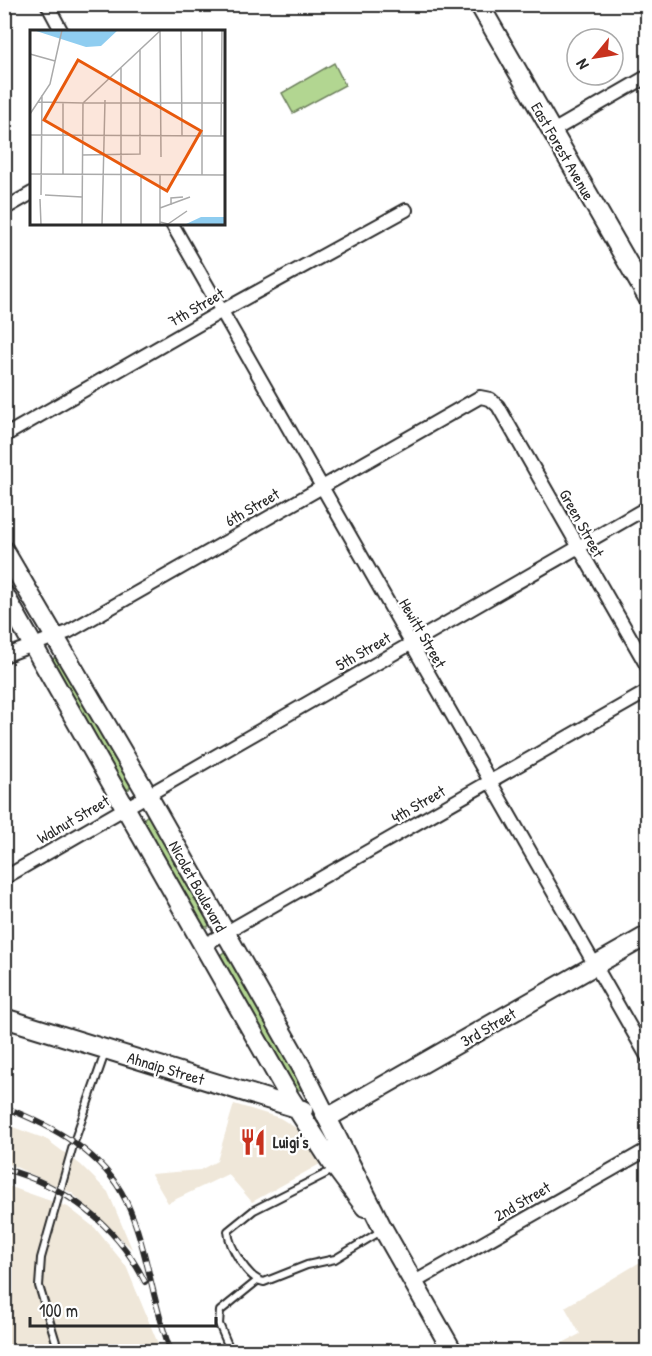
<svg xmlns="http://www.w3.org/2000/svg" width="652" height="1356" font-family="'Patrick Hand',sans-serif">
	<rect width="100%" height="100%" fill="#fff"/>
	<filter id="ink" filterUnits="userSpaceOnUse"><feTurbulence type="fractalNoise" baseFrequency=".0167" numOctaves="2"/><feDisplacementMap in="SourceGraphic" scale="12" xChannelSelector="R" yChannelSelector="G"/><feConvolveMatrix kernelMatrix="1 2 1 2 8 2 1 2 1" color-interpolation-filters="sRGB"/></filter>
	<g filter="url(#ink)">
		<!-- built -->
		<path fill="#efe7d9" d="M 234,1104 L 280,1118 L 296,1128 L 320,1164 L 252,1202 L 228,1174 L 168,1203 L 151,1174 L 200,1170 L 217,1161 Z
			M 4,1124 L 46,1139 L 81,1165 L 108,1192 L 132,1249 L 72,1193 L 5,1162 Z
			M 5,1185 L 68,1207 L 95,1228 L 126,1266 L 161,1351 L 5,1352 Z
			M 642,1261 L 647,1269 L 647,1351 L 547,1351 L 580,1334 L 565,1307 Z"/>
		<!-- green -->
		<path fill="#b2d691" stroke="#6e805e" stroke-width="1.5" d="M 334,63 L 345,85 L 293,113 L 282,93 Z
			M 54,658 L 59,659 L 131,784 L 129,789 L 123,790 L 51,661 Z
			M 147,816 L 151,818 L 210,921 L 208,927 L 201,927 L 142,820 Z
			M 224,952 L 227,953 L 303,1087 L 301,1090 L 294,1089 L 219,956 Z"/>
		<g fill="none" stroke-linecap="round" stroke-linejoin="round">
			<defs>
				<path id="lane" d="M 335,1169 L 254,1210 L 228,1231 C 229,1247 248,1279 264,1282 L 307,1265 L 335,1259 L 381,1231
					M 59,1352 L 39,1286 L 41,1258 L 74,1142 L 106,1050
					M 231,1352 L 219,1324 L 220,1311 L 257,1281"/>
				<path id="street" d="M 47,4 L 62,32
					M 551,132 L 648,76
					M 4,209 L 32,193
					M 172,224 L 648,1058
					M 4,436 L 222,311 L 406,210
					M 4,656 L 68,632 L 480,397 L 490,399 L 498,406 L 648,668
					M 4,878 L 648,507
					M 204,945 L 648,691
					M 413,1283 L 648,1149"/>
				<path id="secondary" d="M 479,4 L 648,298
					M 4,550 L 147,794 L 301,1066 L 382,1227 L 453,1352
					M 4,594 L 290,1098 L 330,1160 L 365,1207
					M 4,1018 L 303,1110
					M 327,1118 L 648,935"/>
			</defs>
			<!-- lane casing -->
			<use href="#lane" stroke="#2b2b2b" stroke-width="10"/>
			<!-- street casing -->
			<use href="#street" stroke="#2b2b2b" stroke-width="16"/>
			<!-- secondary casing -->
			<use href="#secondary" stroke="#2b2b2b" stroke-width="22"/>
			<!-- lane -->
			<use href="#lane" stroke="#fff" stroke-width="6"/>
			<!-- street -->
			<use href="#street" stroke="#fff" stroke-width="12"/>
			<!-- secondary -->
			<use href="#secondary" stroke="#fff" stroke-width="18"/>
			<defs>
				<path id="rail" d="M 4,1107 C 52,1126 103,1152 126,1201 C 148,1248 152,1303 171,1352
					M 4,1169 C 65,1185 117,1225 145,1282"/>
			</defs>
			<!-- rail casing -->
			<use href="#rail" stroke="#2b2b2b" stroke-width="6"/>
			<!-- rail -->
			<use href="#rail" stroke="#fff" stroke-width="4" stroke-dasharray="11" stroke-linecap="butt"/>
		</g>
	</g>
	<!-- icons -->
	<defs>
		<symbol id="restaurant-bare" viewBox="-9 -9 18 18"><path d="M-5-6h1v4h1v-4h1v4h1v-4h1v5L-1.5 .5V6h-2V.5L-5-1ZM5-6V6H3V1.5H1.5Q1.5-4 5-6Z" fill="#c8321e" stroke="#fff" stroke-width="2.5" paint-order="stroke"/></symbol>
	</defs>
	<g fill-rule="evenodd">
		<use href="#restaurant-bare" x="234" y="1123" width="38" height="38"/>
	</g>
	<g text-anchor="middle" stroke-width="4.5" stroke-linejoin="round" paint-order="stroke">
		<!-- street labels -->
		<g font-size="16" fill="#2b2b2b" stroke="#fff">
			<text transform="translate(563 151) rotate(60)" y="6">East Forest Avenue</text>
			<text transform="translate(196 307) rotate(-30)" y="6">7th Street</text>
			<text transform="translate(252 507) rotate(-30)" y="6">6th Street</text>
			<text transform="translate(582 523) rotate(61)" y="6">Green Street</text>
			<text transform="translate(423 633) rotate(60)" y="6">Hewitt Street</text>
			<text transform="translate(363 651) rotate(-30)" y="6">5th Street</text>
			<text transform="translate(418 804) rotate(-30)" y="6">4th Street</text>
			<text transform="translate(73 819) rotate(-30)" y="6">Walnut Street</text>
			<text transform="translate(198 886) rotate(61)" y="6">Nicolet Boulevard</text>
			<text transform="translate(488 1027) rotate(-30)" y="6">3rd Street</text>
			<text transform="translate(166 1068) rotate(17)" y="6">Ahnaip Street</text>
			<text transform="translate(522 1201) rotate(-30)" y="6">2nd Street</text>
		</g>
		<!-- poi labels -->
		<g font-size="16" font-weight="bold" fill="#2b2b2b" stroke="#fff" text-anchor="start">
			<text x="273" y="1148">Luigi's</text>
		</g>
	</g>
	<!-- overview -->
	<g transform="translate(30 30)">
		<rect width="195" height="195" fill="#fff"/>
		<path d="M 3,0 L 88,0 L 71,16 L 56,17 ZM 171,187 L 195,187 L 195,195 L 154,195 Z" fill="#8fcdf0"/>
		<path fill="none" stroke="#aaa" stroke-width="1.5" d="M 151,0 L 152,105M 130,1 L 131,127M 0,24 L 25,31M 91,38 L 91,195M 8,72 L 53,73 L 131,0M 0,84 L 20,54 L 32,0M 0,105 L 195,106M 191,106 L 192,0M 52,125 L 110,124 L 110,19M 0,144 L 195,145M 33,145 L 33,72M 130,145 L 130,195M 172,145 L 172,0M 11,165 L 12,65M 15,165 L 52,167M 10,169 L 11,195M 141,175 L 141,168 L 153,167M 130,178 L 160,167M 130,192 L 138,194 L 157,181M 52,195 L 53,73 L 195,73M 72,195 L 75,70M 111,195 L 111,145"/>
		<path fill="#e8590c" fill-opacity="0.15" stroke="#e8590c" stroke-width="3" d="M 48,30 L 171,101 L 137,161 L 14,90 Z"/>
		<rect width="195" height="195" fill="none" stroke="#2b2b2b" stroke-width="3"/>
	</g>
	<!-- margin -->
	<rect width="652" height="1356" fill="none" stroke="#fff" stroke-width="24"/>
	<rect x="12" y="12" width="628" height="1332" fill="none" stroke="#2b2b2b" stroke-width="2" filter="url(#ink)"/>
	<!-- north arrow -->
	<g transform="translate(595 57) rotate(240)"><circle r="28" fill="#ffffff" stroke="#aaaaaa" stroke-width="1.5"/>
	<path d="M0-4.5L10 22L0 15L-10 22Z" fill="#c8321e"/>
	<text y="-9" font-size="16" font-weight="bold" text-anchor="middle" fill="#2b2b2b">N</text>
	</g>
	<!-- scale -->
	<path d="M30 1317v9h186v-9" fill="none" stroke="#2b2b2b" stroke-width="3"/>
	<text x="39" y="1317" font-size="18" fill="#2b2b2b" stroke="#ffffff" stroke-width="4.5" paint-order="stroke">100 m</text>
</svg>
